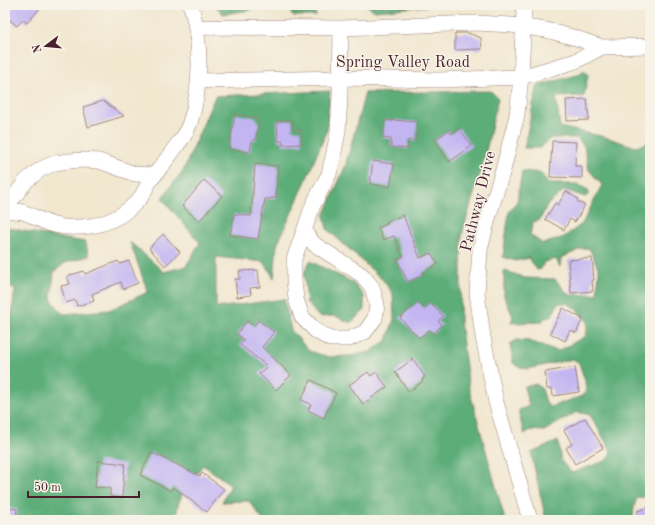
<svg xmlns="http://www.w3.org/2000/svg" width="655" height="525" font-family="'Old Standard TT',serif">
	<rect width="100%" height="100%" fill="#f7f3e8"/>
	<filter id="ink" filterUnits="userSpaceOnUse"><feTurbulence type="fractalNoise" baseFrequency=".025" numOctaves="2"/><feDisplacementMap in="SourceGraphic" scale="8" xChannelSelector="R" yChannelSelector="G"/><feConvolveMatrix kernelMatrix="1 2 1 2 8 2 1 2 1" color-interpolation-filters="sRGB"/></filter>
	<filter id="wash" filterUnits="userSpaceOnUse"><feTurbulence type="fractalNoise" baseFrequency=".012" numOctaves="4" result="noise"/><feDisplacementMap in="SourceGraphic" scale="16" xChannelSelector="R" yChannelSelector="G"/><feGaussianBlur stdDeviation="0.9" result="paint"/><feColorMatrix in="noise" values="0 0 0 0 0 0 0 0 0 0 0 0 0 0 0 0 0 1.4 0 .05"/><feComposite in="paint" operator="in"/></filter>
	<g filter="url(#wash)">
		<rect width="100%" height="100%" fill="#f1e7cf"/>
		<!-- forest -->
		<path fill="#5dad79" stroke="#546652" d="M 215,5 L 255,5 L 251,10 L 223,14 Z
			M 286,5 L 314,5 L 316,16 L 293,16 Z
			M 366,5 L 491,5 L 490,8 L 436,5 L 375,11 Z
			M 584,70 L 588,75 L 584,96 L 556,97 L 560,127 L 605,137 L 636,147 L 650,142 L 650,496 L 637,498 L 634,506 L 633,520 L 546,520 L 531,453 L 558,441 L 561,461 L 572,473 L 607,460 L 611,451 L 590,415 L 577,412 L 544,431 L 531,430 L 524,434 L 519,414 L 519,410 L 529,406 L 524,387 L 536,384 L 542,389 L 546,402 L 550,407 L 582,396 L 586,391 L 585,381 L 579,363 L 573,359 L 527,369 L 517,366 L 513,363 L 510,344 L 517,340 L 529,341 L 558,351 L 586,336 L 588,322 C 580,314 571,299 558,304 L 551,317 L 544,318 L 542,322 L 511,323 L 513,316 L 504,297 L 504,270 L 525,278 L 555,279 L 569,295 L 597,294 L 599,270 L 589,248 L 581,249 L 561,258 L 560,267 L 556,259 L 544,262 L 541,269 L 537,270 L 529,258 L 516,261 L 503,257 L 509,212 L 517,201 L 522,171 L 541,173 L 548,184 L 577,184 L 588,190 L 589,194 L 585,197 L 565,190 L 547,205 L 540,220 L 533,222 L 530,235 L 543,244 L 564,237 L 582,224 L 602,185 L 589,170 L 584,146 L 577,138 L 551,138 L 540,148 L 524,148 L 537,86 L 577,75 Z
			M 330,91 L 327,130 L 302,190 L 277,245 L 274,278 L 264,262 L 216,257 L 216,308 L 284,299 L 291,330 L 309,351 L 329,357 L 350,356 L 370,352 L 387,340 L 394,319 L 393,294 L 383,280 L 327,229 L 324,216 L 345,167 L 365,93 L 491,91 L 498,98 L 484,160 L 462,234 L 460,321 L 469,389 L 505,520 L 263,520 L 249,501 L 222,502 L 231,485 L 203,465 L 184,490 L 179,502 L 175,520 L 5,520 L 5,342 L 8,340 L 15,290 L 5,284 L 5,234 L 9,228 L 60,238 L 85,242 L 89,256 L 65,263 L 54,272 L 51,299 L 63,314 L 109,310 L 148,292 L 130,242 L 164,272 L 186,266 L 200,243 L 162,198 L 184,169 L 215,96 Z
			M 310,261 L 352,282 L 364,296 L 364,311 L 350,323 L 335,316 L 319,317 L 307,303 L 304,273 Z"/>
		<g id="blocks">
			<!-- building -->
			<path fill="#c3b5f2" d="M 11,5 L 43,5 L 27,23 L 23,20 L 17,26 L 5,16 L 5,12 Z
				M 455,33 L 468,33 L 481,38 L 482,49 L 455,50 Z
				M 587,99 L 589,120 L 567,121 L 566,100 Z
				M 103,101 L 124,116 L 88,127 L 83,107 Z
				M 235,114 L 257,118 L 257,122 L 259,122 L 256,140 L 252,140 L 250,152 L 229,149 Z
				M 292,120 L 293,130 L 301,130 L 302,144 L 283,145 L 283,141 L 278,141 L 277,121 Z
				M 385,120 L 393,121 L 393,120 L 417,122 L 416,141 L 408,140 L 408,149 L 391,147 L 391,139 L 383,138 Z
				M 459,128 L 472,146 L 449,162 L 435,140 L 449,130 L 451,134 Z
				M 552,141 L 576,142 L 575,166 L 582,166 L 582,178 L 550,177 Z
				M 373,161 L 394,164 L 390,187 L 370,184 Z
				M 255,164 L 278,166 L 276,198 L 271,198 L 271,199 L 265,199 L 258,239 L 230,235 L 234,214 L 239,215 L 239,214 L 251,216 Z
				M 204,180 L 222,196 L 199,221 L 182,206 Z
				M 566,191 L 578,199 L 577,201 L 585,205 L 575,222 L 570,219 L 564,230 L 545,219 L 555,203 L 558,205 Z
				M 403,215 L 420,258 L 431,253 L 438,264 L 422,273 L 423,275 L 408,282 L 397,260 L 403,257 L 394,236 L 383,240 L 378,228 L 387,224 L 386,222 Z
				M 163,234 L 180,252 L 165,266 L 149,248 Z
				M 592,258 L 594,280 L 592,280 L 593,291 L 571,293 L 568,260 Z
				M 118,261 L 120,264 L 129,261 L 138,283 L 123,289 L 121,282 L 92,294 L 94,301 L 77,306 L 75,300 L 66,303 L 61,286 L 70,284 L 67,276 L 84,271 L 85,274 Z
				M 258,270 L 260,287 L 250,288 L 251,295 L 237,297 L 235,279 L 240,279 L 239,271 Z
				M 418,302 L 424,308 L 430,303 L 443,316 L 438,321 L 442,325 L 433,334 L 429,330 L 419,338 L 400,318 Z
				M 563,308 L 583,319 L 576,333 L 570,330 L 565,341 L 550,333 Z
				M 258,320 L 274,332 L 262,347 L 291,375 L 276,390 L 259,374 L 267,366 L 240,345 L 244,340 L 237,334 L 247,321 L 254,326 Z
				M 413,359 L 425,377 L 422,379 L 423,381 L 409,392 L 395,372 Z
				M 575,367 L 579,392 L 553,396 L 552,389 L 547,389 L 545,372 Z
				M 368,372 L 371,376 L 376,372 L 387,387 L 363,404 L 349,385 Z
				M 311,380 L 336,393 L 324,418 L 308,410 L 311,404 L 301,400 Z
				M 585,418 L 603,448 L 575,464 L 566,448 L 572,444 L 564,430 Z
				M 151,452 L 200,476 L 202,473 L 224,489 L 207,512 L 173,487 L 171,491 L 140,475 Z
				M 98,461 L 125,464 L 122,498 L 110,496 L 110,488 L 95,487 Z
				M 5,507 L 17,509 L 16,520 L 5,520 Z
				M 650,507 L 650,520 L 640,520 L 637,511 Z"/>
		</g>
	</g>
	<g filter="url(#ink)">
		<use href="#blocks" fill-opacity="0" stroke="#9e837d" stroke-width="1"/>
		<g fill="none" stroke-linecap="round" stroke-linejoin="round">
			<defs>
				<path id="minor" d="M 523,5 L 524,12 L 521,77 L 517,115 L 503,170 L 489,215 L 480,250 L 477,293 L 483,337 L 496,402 L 530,520
					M 196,27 L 341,28 L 477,23 L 511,25 L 546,30 L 576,38 L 602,47 L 650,46
					M 199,81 L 340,78 L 439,80 L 521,77 L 576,61 L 602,47
					M 5,208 L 27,180 L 41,169 L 55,163 L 68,161 L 85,160 L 99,161 L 135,174 L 155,175
					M 5,210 C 11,211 17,211 23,212 C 32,215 41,221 51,224 C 63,228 77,228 90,226 C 111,223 127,214 141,197 C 144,192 147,186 150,181 C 159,169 169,157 177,145 C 180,141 184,137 186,132 C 191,122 194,109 196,98 C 202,66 199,36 191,5
					M 304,231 L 314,244 L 362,275 L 372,287 L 377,305 L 375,318 L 365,332 L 349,339 L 330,339 L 316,331 L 302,317 L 296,299 L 294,280 L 294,259 L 304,231 L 313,205 L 329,174 L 334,152 L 338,132 L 340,95 L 341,28"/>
			</defs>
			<!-- minor casing -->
			<use href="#minor" stroke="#9e837d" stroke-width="16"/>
			<!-- minor -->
			<use href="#minor" stroke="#fff" stroke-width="15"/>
		</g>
	</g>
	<g text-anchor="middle" stroke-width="3" stroke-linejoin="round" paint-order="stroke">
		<!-- street labels -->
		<g font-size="16" fill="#4a1f2b" stroke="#f7f3e8">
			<text x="403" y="67">Spring Valley Road</text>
			<text transform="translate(477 201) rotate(-76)" y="6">Pathway Drive</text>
		</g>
	</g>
	<!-- margin -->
	<rect width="655" height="525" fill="none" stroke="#f7f3e8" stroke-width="20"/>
	<!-- north arrow -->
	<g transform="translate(46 46) rotate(254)" stroke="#f7f3e8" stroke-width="3" paint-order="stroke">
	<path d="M0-3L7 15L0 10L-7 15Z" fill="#4a1f2b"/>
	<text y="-6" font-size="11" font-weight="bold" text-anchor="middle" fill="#4a1f2b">N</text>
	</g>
	<!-- scale -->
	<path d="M28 491v6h111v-6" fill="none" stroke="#4a1f2b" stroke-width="2"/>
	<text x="34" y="491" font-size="12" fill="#4a1f2b" stroke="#f7f3e8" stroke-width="3" paint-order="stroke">50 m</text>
</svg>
